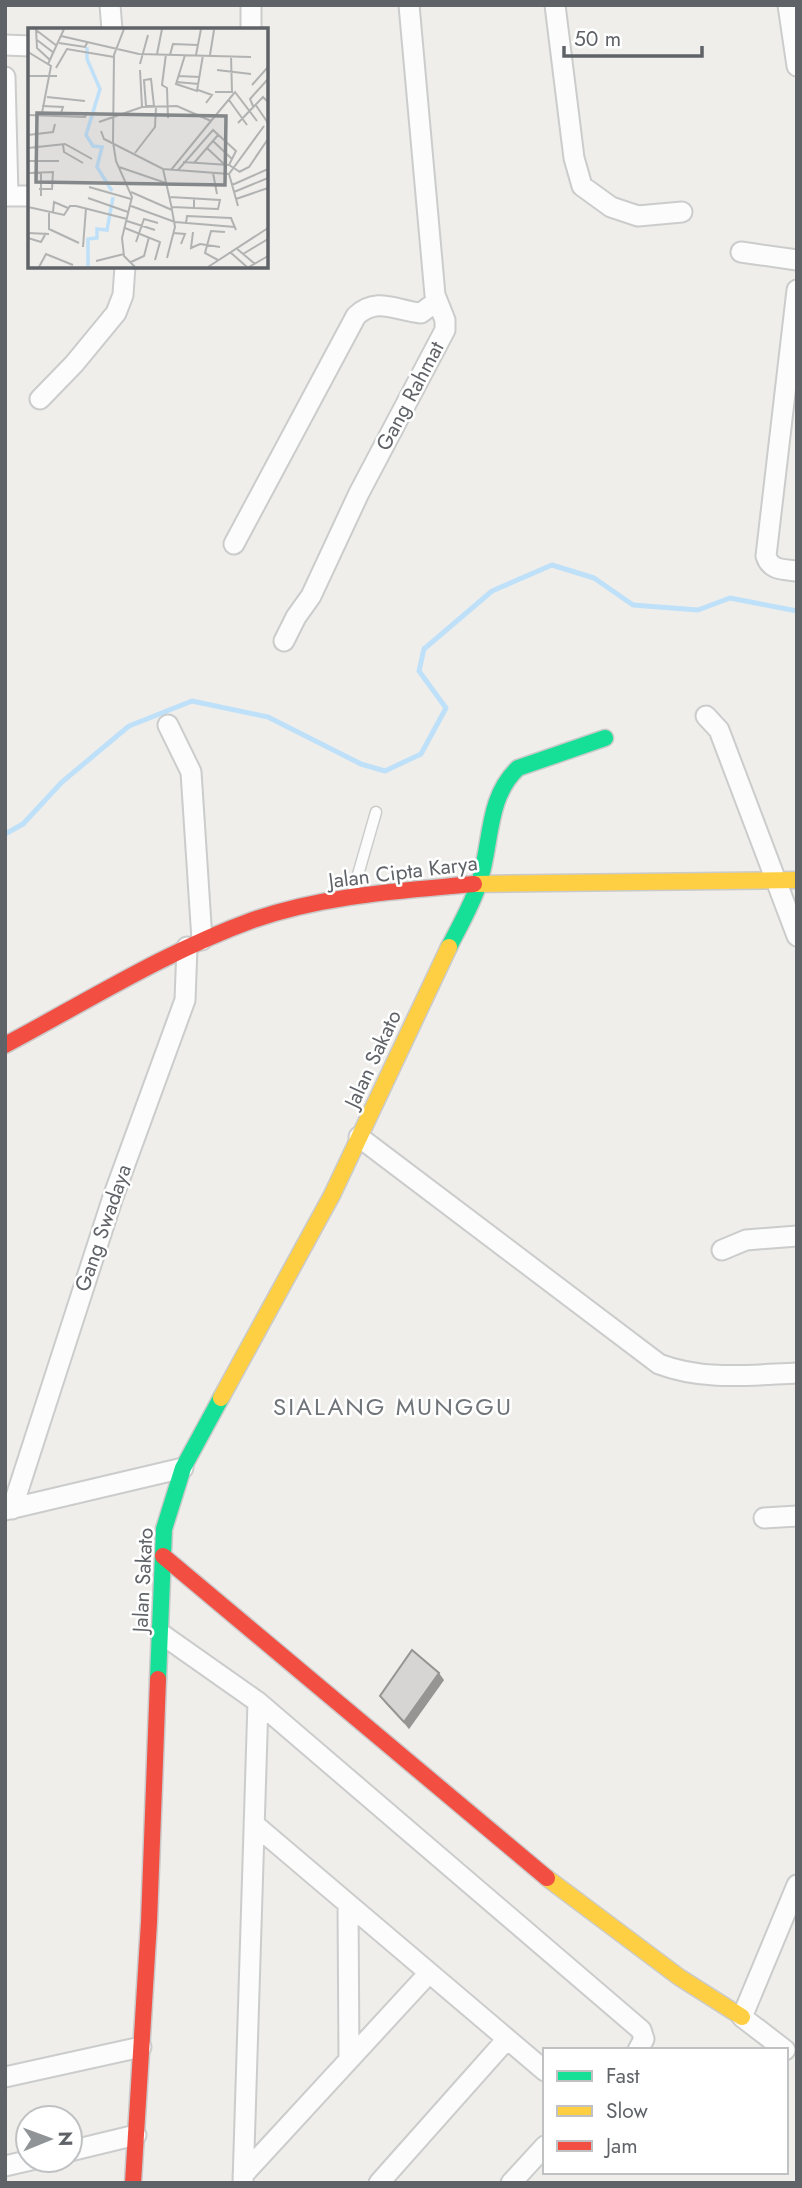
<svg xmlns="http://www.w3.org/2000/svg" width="802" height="2188" font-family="Jost,sans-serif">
	<rect width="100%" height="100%" fill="#efeeea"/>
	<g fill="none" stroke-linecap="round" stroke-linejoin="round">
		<!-- stream -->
		<path stroke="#bfe0f9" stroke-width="5" d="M 5,834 L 23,824 L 62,782 L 129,726 L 192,701 L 268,717 L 361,764 L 385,771 L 421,754 L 446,708 L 419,671 L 424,649 L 492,591 L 552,565 L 594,578 L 633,605 L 698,610 L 730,598 L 797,611"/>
		<defs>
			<path id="lane" d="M 353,892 L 376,812"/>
			<path id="street" d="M 110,5 L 112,30
				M 251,5 L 251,30
				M 555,5 L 574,158 L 582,186 L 611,207 L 638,216 L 682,212
				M 788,5 L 797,66
				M 5,45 L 30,46
				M 5,77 L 8,196
				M 5,196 L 30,196
				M 741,252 L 797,260
				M 797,290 L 766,556 C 771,571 783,569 797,571
				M 40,399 L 74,364 L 116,313 L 123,295 L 125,266
				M 234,544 L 356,316 C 377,296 396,311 421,313 L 437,301
				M 284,641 L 296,617 L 311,596 L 359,493 L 445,330 L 445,320 L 435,295 L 409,5
				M 706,716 L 719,730 L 797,936
				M 168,725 L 191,772 L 202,940
				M 359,1137 L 659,1364 C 703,1381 750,1375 797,1373
				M 722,1250 L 746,1240 L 797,1236
				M 12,1509 L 113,1197 L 185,1000 L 187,947
				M 5,1510 L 183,1468
				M 764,1518 L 797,1516
				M 160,1633 L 258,1702 L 641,2030 L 644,2039 L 638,2050
				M 254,1824 L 545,2071
				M 348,1904 L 349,2059
				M 785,2050 L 742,2017 L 797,1885
				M 5,2077 L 141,2047
				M 70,2151 L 136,2135
				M 5,2166 L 31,2160
				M 243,2175 L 429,1973
				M 243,2183 L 258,1702
				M 379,2183 L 507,2039
				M 511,2183 L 545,2146"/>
			<path id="fast" d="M 449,947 C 459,927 472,905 479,883 C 492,844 486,798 518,768 L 605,738
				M 158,1679 L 164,1529 L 183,1468 L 221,1398"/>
			<path id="slow" d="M 474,884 L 797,880
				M 221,1398 L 332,1195 L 449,947
				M 547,1878 L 679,1977 L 742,2017"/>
			<path id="jam" d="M 5,1045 C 86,1002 167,951 253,920 C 324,895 400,891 474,884
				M 163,1556 L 547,1878
				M 133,2183 L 149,1922 L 158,1679"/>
		</defs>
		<!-- lane casing -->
		<use href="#lane" stroke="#cbcccc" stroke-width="13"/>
		<!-- street casing -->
		<use href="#street" stroke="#cbcccc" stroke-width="23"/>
		<!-- fast casing -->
		<use href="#fast" stroke="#cacacb" stroke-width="19"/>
		<!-- slow casing -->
		<use href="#slow" stroke="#cacacb" stroke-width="19"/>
		<!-- jam casing -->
		<use href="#jam" stroke="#cacacb" stroke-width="19"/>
		<!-- lane -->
		<use href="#lane" stroke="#fdfcfc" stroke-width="10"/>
		<!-- street -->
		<use href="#street" stroke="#fdfcfc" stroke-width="19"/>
		<!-- fast -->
		<use href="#fast" stroke="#16e098" stroke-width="16"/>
		<!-- slow -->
		<use href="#slow" stroke="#ffcf43" stroke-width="16"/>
		<!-- jam -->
		<use href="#jam" stroke="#f24e42" stroke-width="16"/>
	</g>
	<!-- wall -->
	<path fill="#b8b7b5" d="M 444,1680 L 409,1729 L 385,1703 L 380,1696 Z"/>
	<!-- shaded-wall -->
	<path fill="#969594" d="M 439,1673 L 444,1680 L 409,1729 L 404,1722 Z"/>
	<!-- building -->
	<path fill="#d6d5d3" stroke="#969594" stroke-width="2" d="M 412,1650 L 439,1673 L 404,1722 L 380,1696 Z"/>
	<g text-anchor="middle" stroke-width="5" stroke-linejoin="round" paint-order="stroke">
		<!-- street labels -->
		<g font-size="21" fill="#5f6368" stroke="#fff">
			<text transform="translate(410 396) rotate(-62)" y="7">Gang Rahmat</text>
			<text transform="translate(403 872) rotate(-7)" y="7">Jalan Cipta Karya</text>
			<text transform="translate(373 1059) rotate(-65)" y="7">Jalan Sakato</text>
			<text transform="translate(103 1228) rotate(-71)" y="7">Gang Swadaya</text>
			<text transform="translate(143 1580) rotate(-87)" y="7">Jalan Sakato</text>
		</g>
		<!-- quarter labels -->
		<g font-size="24" letter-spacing="2" fill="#70757a" stroke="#fff">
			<text x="393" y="1415">SIALANG MUNGGU</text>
		</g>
	</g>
	<!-- overview -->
	<g transform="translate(28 28)">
		<rect width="240" height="240" fill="#efeeea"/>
		<path fill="none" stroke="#bfe0f9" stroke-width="3.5" d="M 59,19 L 59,31 L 72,61 L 58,107 L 65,118 L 74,119 L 69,139 L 84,163M 60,239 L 60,211 L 69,210 L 69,201 L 79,202 L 85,169"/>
		<path fill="none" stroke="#b1b2b2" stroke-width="2" d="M 8,1 L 9,20 L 22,32M 96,1 L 86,27 L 85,114 L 88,133 L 104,169 L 94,210 L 96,228 L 107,239M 8,2 L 29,18M 33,8 L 111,26 L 223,29M 9,12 L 26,25M 31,15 L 57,19 L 59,15M 0,24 L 23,38 L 14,85M 129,26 L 134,1M 138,26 L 134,57 L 139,60 L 140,90M 142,27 L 145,16 L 170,17M 157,27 L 148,56 L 169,63 L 175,27M 168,27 L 173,1M 182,27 L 186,2M 20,36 L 36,1M 112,36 L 120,7M 28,40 L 39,21 L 86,29M 112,42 L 114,79M 189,42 L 223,46M 0,48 L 29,48M 150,48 L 172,49M 123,51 L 126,78 L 118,78 L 116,52 ZM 148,54 L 171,56M 224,57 L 240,39M 170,62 L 184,67 L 178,75M 187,64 L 204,64 L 203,28M 19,69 L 57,73M 201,72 L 219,97M 227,76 L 240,95M 14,78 L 35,79 L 33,85M 225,78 L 222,71 L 240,51M 0,87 L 57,89 L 59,84M 71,94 L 114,79 L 149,78 L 183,93 L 207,64 L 229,93M 210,95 L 235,69 L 240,74M 73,103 L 76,111 L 135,141 L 201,146 L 210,178M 0,107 L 25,104 L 27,96M 185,113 L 204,131M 35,117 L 36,124 L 55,135M 0,120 L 37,116 L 64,131M 179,120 L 196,136M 107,125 L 127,99 L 128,79M 0,133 L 31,133M 155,134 L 201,137 L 212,144M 166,135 L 190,107M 91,139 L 138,155M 135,141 L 144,181M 143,142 L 183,93M 150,142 L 185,102 L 208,123 L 201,137M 13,144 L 13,168M 211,144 L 221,139 L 240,111M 0,145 L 25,144 L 24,161 L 11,161M 185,145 L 189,166M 201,146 L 236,98M 204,157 L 240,141M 61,159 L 103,171M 103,164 L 144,182 L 147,199 L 139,230M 206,164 L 240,150M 142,169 L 192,172 L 190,181 L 166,180M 60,170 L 100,184M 208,171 L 240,160M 48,178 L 99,191M 103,178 L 147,194 L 207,199M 0,179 L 36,187 L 42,178 L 48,178M 144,179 L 166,180 L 166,170M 21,183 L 21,201 L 51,215M 25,184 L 26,174 L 40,180M 99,193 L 127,202M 158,195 L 159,188 L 203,190 L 208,202M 97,200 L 132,214 L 127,232M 165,204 L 163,220 L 172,216 L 192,219M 0,205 L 21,206M 145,205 L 157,206 L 153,216M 0,210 L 13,214 L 18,205M 108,214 L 116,191 L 130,195M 55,219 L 58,180M 208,220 L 227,236M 202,224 L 219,239M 215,226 L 240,211M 190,232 L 177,225 L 183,203 L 197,204M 68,233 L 96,226M 103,234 L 116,228 L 121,209M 11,239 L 18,226 L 45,237M 180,239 L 240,200M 221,239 L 240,228"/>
		<path fill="#84888a" fill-opacity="0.15" stroke="#84888a" stroke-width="3.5" d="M 9,85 L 198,88 L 197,157 L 8,154 Z"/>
		<rect width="240" height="240" fill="none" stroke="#5f6368" stroke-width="3.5"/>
	</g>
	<!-- border -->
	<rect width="802" height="2188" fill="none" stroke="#5f6368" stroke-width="14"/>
	<!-- legend -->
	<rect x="543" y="2048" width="245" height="126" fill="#ffffff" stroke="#bfc1c3" stroke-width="2"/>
	<rect x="557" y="2071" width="35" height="10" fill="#16e098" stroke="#bfc1c3" stroke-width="2"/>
	<text x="606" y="2083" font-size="21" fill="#5f6368">Fast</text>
	<rect x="557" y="2106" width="35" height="10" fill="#ffcf43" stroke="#bfc1c3" stroke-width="2"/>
	<text x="606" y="2118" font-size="21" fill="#5f6368">Slow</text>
	<rect x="557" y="2141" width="35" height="10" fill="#f24e42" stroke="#bfc1c3" stroke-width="2"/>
	<text x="606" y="2153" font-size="21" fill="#5f6368">Jam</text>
	<!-- north arrow -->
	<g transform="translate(49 2139) rotate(89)"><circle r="33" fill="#ffffff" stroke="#bfc1c3" stroke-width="2"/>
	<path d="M0-5L12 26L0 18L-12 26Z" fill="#919496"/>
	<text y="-10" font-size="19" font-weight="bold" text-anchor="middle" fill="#5f6368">N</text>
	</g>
	<!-- scale -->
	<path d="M564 46v10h138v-10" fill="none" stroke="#5f6368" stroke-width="3.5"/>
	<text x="574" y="46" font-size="21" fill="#5f6368" stroke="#ffffff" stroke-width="5" paint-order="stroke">50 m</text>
</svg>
